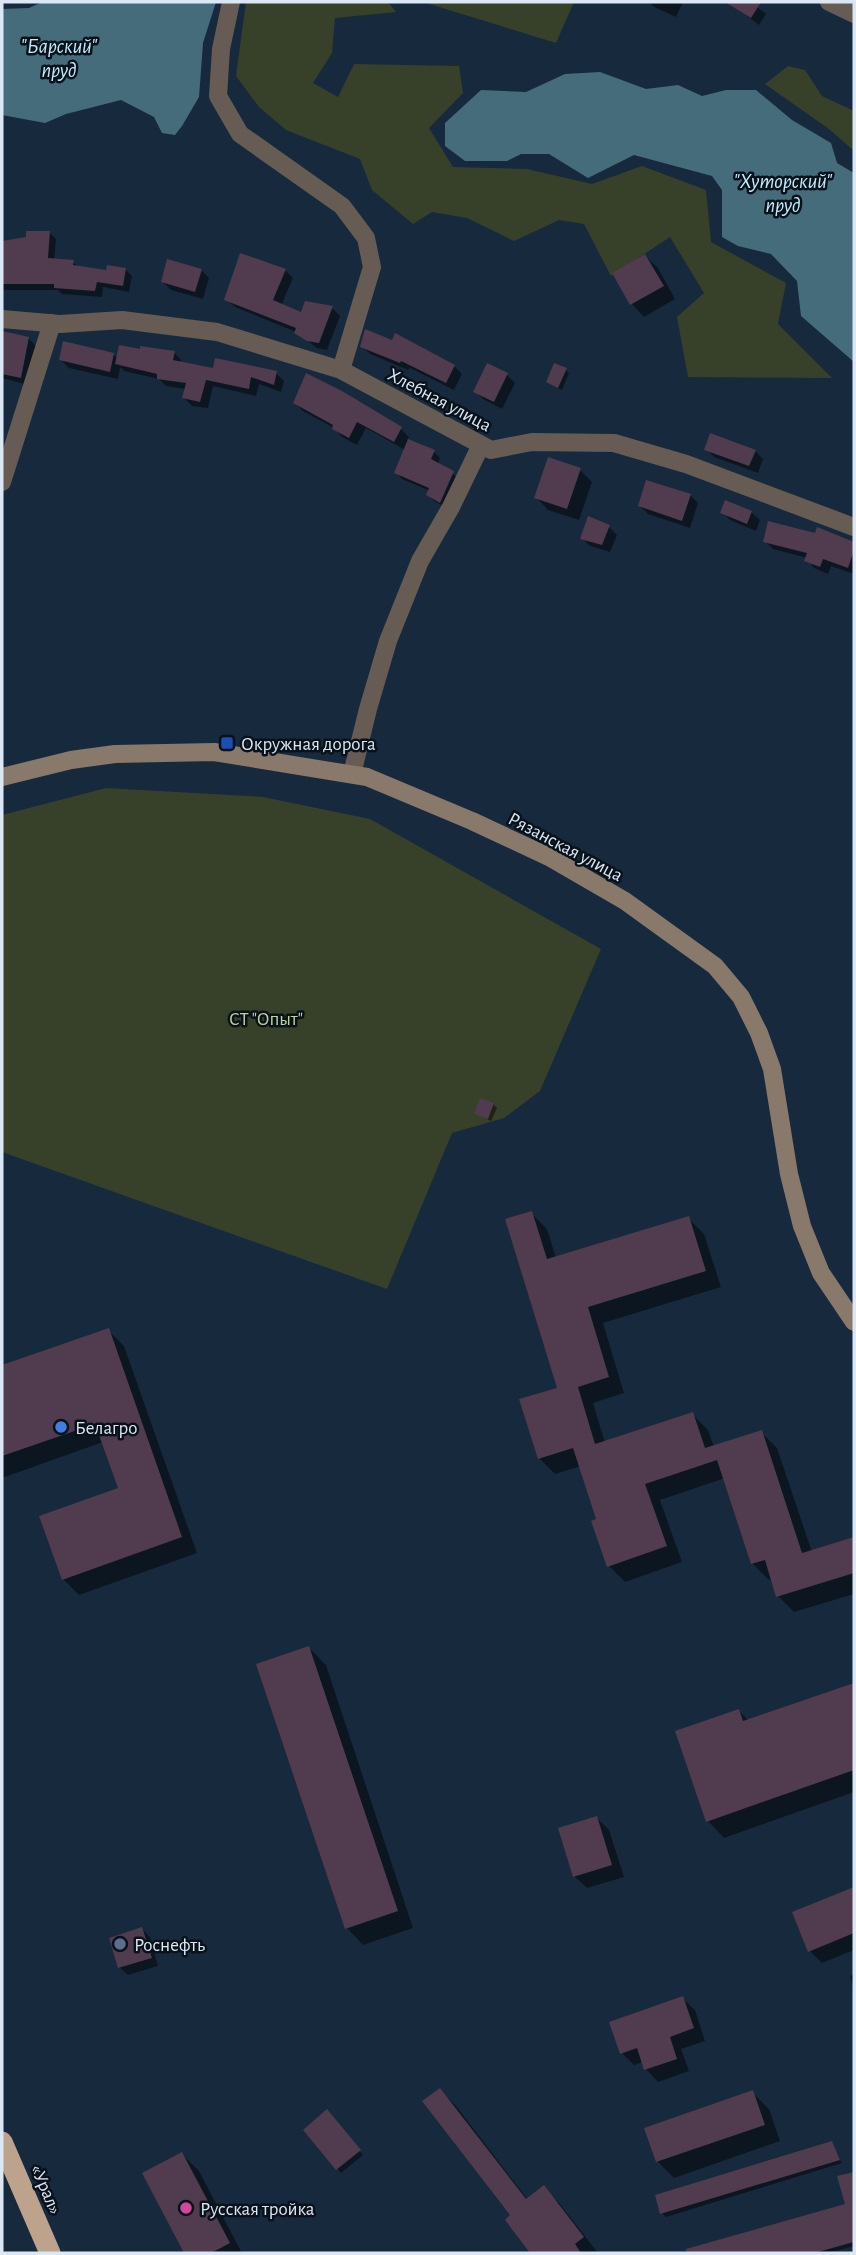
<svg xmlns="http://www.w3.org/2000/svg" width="856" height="2255" font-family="'Alegreya Sans',sans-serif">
	<rect width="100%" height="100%" fill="#172a3d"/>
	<!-- green -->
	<path fill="#374028" d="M 246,2 L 388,2 L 396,12 L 335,18 L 332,53 L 313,83 L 338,97 L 354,64 L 459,66 L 463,93 L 429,128 L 453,167 L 527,169 L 592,184 L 642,166 L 706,190 L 711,242 L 786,283 L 778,324 L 832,378 L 688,377 L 677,317 L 704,293 L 670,237 L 611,276 L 584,224 L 559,220 L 514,241 L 467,218 L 432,212 L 413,224 L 372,190 L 360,159 L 286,130 L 259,107 L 236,76 Z
		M 423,2 L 574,2 L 556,43 Z
		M 788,66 L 805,70 L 822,96 L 854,111 L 854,151 L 829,129 L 765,84 Z
		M 106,788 L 263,797 L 370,819 L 601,949 L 540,1091 L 504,1118 L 452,1133 L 387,1289 L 2,1152 L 2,815 Z"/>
	<!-- water -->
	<path fill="#456c7a" d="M 42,2 L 216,2 L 203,43 L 199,97 L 182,126 L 175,135 L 162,133 L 154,117 L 121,100 L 66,114 L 45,123 L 2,115 L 2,9 L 29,8 Z
		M 600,72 L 646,89 L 678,85 L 702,96 L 726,90 L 756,90 L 792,120 L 831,143 L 837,163 L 854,173 L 854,362 L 801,316 L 797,281 L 771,254 L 738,246 L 722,237 L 722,190 L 712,176 L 634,155 L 588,178 L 549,154 L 521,154 L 507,161 L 465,161 L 445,146 L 445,123 L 481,90 L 526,92 L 565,74 Z"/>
	<!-- shadow -->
	<path fill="#0007" d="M 649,2 L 683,2 L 676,17 L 656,8 Z
		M 736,2 L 751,2 L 766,14 L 759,25 L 734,6 Z
		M 49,232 L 56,239 L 54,260 L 73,262 L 79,268 L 108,272 L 125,269 L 132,276 L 129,292 L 103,287 L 102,297 L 62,294 L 58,290 L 2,290 L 2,243 Z
		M 645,256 L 658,268 L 675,299 L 644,317 L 632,304 L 614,274 Z
		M 201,270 L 209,278 L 203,299 L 171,290 L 163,282 Z
		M 285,270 L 293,278 L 281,306 L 302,315 L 332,308 L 340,316 L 327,350 L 317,348 L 296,332 L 235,307 L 226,299 Z
		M 2,334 L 28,338 L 36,346 L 28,385 L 2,378 Z
		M 392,342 L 454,366 L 462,374 L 454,390 L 410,368 L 408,370 L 370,354 L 362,346 Z
		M 141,351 L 174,352 L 181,360 L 181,363 L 214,370 L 276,373 L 284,381 L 281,392 L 259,384 L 256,396 L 213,386 L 208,408 L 192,406 L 184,398 L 186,389 L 166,386 L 159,379 L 124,371 L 120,367 L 118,379 L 69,368 L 61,360 L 113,354 L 118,359 Z
		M 566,370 L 569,373 L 562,390 L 548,382 Z
		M 507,375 L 515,383 L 502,409 L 483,399 L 475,391 Z
		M 341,393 L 401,429 L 409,437 L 407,440 L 434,452 L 440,458 L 438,464 L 460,479 L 447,508 L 434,501 L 428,495 L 430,491 L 402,479 L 396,472 L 405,450 L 366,428 L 357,445 L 342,437 L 334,428 L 303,411 L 295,403 Z
		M 706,449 L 755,451 L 763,459 L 758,473 L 714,457 Z
		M 580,470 L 592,482 L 579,520 L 548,510 L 536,497 Z
		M 690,495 L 698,503 L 690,528 L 648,514 L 640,506 Z
		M 722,512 L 751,512 L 760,520 L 756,531 L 730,520 Z
		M 609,527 L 617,535 L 610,552 L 590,546 L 582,538 Z
		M 818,529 L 854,544 L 854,574 L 831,566 L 828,574 L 814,568 L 807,558 L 773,549 L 765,541 L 816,535 Z
		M 493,1104 L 497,1108 L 491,1121 L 476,1113 Z
		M 531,1213 L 547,1229 L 556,1258 L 688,1218 L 704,1234 L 721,1287 L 603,1323 L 624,1393 L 593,1403 L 605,1443 L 692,1414 L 708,1430 L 714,1447 L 761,1432 L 777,1448 L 812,1552 L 854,1540 L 854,1594 L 794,1612 L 778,1596 L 772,1578 L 769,1580 L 753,1564 L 725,1478 L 660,1500 L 682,1562 L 625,1582 L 609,1566 L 598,1520 L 581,1466 L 555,1474 L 539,1458 L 559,1389 Z
		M 108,1330 L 124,1346 L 197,1553 L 79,1595 L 63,1579 L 120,1489 L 103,1442 L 2,1478 L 2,1367 Z
		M 309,1648 L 326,1665 L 413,1928 L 363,1945 L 347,1928 L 259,1665 Z
		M 854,1685 L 854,1792 L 724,1838 L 708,1821 L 739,1711 L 749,1721 Z
		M 597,1818 L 609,1830 L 624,1877 L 587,1888 L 574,1876 Z
		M 854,1889 L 854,1950 L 822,1963 L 810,1951 L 794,1913 Z
		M 142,1929 L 150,1937 L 158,1966 L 128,1975 L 119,1967 Z
		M 854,1974 L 854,1990 L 850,1976 Z
		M 682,1998 L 695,2010 L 705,2041 L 681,2049 L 689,2071 L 658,2082 L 646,2069 L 643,2062 L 634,2065 L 622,2053 Z
		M 440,2090 L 456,2106 L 528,2200 L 544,2188 L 560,2204 L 598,2253 L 533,2253 L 507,2220 L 512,2216 Z
		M 752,2092 L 769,2109 L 780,2141 L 674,2178 L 657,2161 Z
		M 330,2115 L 363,2155 L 341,2173 L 305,2130 Z
		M 832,2143 L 842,2163 L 666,2217 L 662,2213 L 658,2196 Z
		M 182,2154 L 199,2171 L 242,2253 L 186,2253 L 145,2174 Z
		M 854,2175 L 854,2246 L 828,2253 L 693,2253 L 692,2249 L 847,2205 L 839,2178 Z"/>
	<!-- building -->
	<path fill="#513b4e" d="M 725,2 L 761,2 L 751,18 Z
		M 26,231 L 50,231 L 48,258 L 74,260 L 73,265 L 106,270 L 107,265 L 126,268 L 123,286 L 97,282 L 95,291 L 54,288 L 54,284 L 2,284 L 2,241 L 26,237 Z
		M 240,253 L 286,269 L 273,300 L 301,312 L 305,301 L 333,306 L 319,343 L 307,341 L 294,333 L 296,328 L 224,300 Z
		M 645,254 L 664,286 L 630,305 L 612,273 Z
		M 167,259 L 202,269 L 195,292 L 161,282 Z
		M 365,329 L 392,340 L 395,333 L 455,365 L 446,383 L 401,361 L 400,363 L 360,347 Z
		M 2,331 L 29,337 L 21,378 L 2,374 Z
		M 63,341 L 114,353 L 110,372 L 59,360 Z
		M 119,345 L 140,349 L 140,346 L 175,351 L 173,360 L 213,368 L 215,358 L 277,371 L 274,385 L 251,377 L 249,389 L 206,380 L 200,402 L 182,398 L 186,383 L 157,379 L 157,374 L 115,364 Z
		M 487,363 L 508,373 L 494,402 L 473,392 Z
		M 554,363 L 567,368 L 558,388 L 546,382 Z
		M 306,373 L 342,391 L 402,427 L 394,442 L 357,422 L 349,438 L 332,429 L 333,425 L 293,403 Z
		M 710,433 L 756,450 L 749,466 L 704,450 Z
		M 408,439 L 435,450 L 431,459 L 454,471 L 440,503 L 426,495 L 429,488 L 394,473 Z
		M 548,457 L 581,468 L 567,509 L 534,498 Z
		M 646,480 L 691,494 L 682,521 L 638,506 Z
		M 725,500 L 752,511 L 747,524 L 720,513 Z
		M 588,516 L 610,525 L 602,545 L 580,539 Z
		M 768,521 L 815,533 L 817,527 L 854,542 L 854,550 L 848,568 L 823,559 L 820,567 L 804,561 L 807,553 L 763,542 Z
		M 480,1098 L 494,1103 L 488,1119 L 474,1114 Z
		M 532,1211 L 547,1259 L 689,1216 L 706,1271 L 588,1307 L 609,1377 L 578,1387 L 595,1444 L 693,1412 L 705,1448 L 762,1430 L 802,1553 L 854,1537 L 854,1573 L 776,1597 L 765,1560 L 751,1564 L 717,1460 L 645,1484 L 667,1546 L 607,1567 L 591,1521 L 596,1519 L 573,1448 L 538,1459 L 519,1399 L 557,1388 L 505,1219 Z
		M 109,1328 L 182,1537 L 62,1580 L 39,1516 L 118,1488 L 95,1424 L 2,1456 L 2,1365 Z
		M 309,1646 L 398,1911 L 345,1929 L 256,1664 Z
		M 854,1683 L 854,1770 L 706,1822 L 675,1731 L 739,1709 L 743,1721 Z
		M 597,1816 L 612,1865 L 573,1877 L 558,1828 Z
		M 854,1887 L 854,1933 L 808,1952 L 792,1912 Z
		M 142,1927 L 152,1958 L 118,1968 L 109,1938 Z
		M 683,1996 L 694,2028 L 670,2037 L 677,2059 L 644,2070 L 637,2048 L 620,2054 L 609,2022 Z
		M 440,2088 L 526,2199 L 544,2185 L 584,2237 L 575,2244 L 581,2253 L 530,2253 L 505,2220 L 510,2215 L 422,2101 Z
		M 753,2090 L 765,2125 L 656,2162 L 644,2128 Z
		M 327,2109 L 361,2150 L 336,2170 L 303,2130 Z
		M 832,2141 L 840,2160 L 660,2214 L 655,2195 Z
		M 182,2152 L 230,2243 L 211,2253 L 184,2253 L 142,2173 Z
		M 854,2172 L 854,2242 L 814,2253 L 686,2253 L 686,2249 L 845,2204 L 837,2176 Z"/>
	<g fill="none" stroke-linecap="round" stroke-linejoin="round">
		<!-- street -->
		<path stroke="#665c53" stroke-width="18" d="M 231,2 L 221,49 L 218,96 L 240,134 L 342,206 L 366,238 L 372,267 L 341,370
			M 829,2 L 854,14
			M 2,319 L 60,324 L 122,320 L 217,332 L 341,370 L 491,450 L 532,442 L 614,443 L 686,464 L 854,527
			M 2,482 L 52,323
			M 352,774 L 368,709 L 388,641 L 420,561 L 451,507 L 481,445"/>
		<!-- secondary -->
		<path stroke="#89796a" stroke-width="18" d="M 2,777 L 71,760 L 115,754 L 214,752 L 367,777 L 472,821 L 549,857 L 625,901 L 715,966 L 741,997 L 759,1033 L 772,1069 L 789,1174 L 802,1226 L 821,1273 L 854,1322"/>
		<!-- highway -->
		<path stroke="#bda38c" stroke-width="21" d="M 2,2142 L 50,2253"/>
	</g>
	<!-- markers -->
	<rect fill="#1a4fb4" stroke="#09121a" stroke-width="2.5" x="220" y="736" width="14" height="14" rx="3.5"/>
	<circle fill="#3f7fe0" stroke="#09121a" stroke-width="2.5" cx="61" cy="1427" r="7"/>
	<circle fill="#5c6f8a" stroke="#09121a" stroke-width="2.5" cx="120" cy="1944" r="7"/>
	<circle fill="#d1479c" stroke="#09121a" stroke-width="2.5" cx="186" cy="2208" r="7"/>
	<g text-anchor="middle" stroke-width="5" stroke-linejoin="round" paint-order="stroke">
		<!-- street labels -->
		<g font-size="19" fill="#dbe7f4" stroke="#09121a">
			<text transform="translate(440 399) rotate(28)" y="7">Хлебная улица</text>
			<text transform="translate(566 846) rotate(28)" y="7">Рязанская улица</text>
			<text transform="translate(47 2189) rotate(67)" y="7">«Урал»</text>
		</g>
		<!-- poi labels -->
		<g font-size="19" fill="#dbe7f4" stroke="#09121a" text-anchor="start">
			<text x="241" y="750">Окружная дорога</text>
			<text x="75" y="1434">Белагро</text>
			<text x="134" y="1951">Роснефть</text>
			<text x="200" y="2215">Русская тройка</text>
		</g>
		<!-- park labels -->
		<g font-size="19" fill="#bed39b" stroke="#09121a">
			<text x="266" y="1025">СТ "Опыт"</text>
		</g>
		<!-- water labels -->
		<g font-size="21" font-style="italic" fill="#c2eafa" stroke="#09121a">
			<text x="59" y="53">"Барский"<tspan x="59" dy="24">пруд</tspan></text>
			<text x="783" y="188">"Хуторский"<tspan x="783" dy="24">пруд</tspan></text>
		</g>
	</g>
	<!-- border -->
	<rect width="856" height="2255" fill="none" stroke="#dbe7f4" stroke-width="7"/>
</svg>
